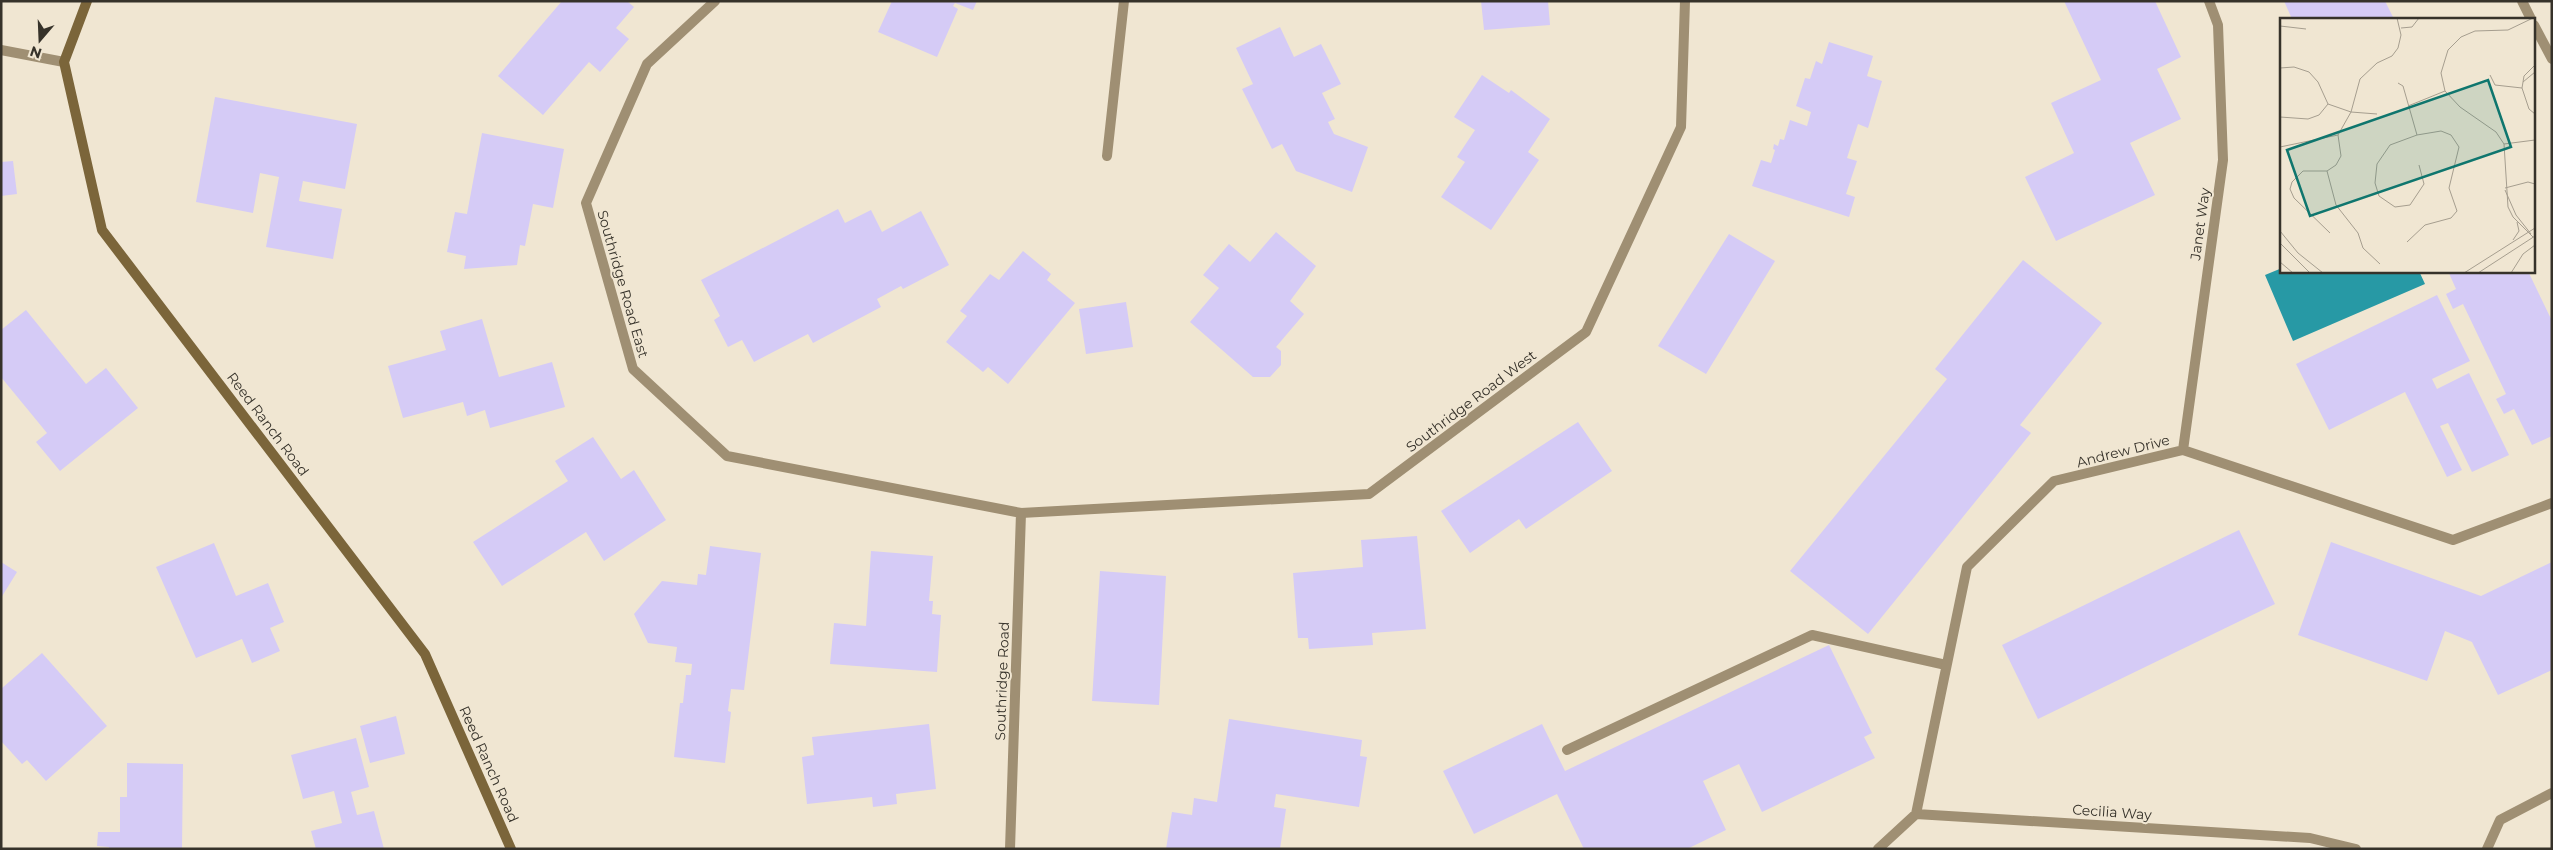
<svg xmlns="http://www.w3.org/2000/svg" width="2553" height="850" font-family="Montserrat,sans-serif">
	<rect width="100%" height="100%" fill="#f0e6d2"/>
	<!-- water -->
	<path fill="#2799a5" d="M 2282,268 L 2282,271 L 2419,271 L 2425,284 L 2293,341 L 2265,275 Z"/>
	<!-- building -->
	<path fill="#d5cbf6" d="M 562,1 L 627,1 L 634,7 L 616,28 L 629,39 L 600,72 L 589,62 L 543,115 L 498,76 Z
		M 892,1 L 977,1 L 973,10 L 955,3 L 953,6 L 958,9 L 937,57 L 878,32 Z
		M 1481,1 L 1548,1 L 1550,25 L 1484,30 Z
		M 2064,1 L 2155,1 L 2181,57 L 2157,69 L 2181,119 L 2130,143 L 2155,195 L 2056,241 L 2025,177 L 2074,153 L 2051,103 L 2101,80 Z
		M 2284,1 L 2385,1 L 2394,19 L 2292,19 Z
		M 1280,27 L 1294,57 L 1321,44 L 1341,84 L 1322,93 L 1335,119 L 1328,122 L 1334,134 L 1368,147 L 1352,192 L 1296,171 L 1282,144 L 1272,149 L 1242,89 L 1253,84 L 1236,48 Z
		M 1829,42 L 1873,56 L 1867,76 L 1882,81 L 1868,128 L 1858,124 L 1847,158 L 1857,161 L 1846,194 L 1855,197 L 1849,217 L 1752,186 L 1761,160 L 1771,163 L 1775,150 L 1773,149 L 1774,144 L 1778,146 L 1780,139 L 1784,140 L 1790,120 L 1807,126 L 1811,112 L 1796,106 L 1805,78 L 1810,79 L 1816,61 L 1822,64 Z
		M 1482,75 L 1509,93 L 1511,90 L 1550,119 L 1528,152 L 1539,160 L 1491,230 L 1441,197 L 1465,162 L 1457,157 L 1475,130 L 1454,117 Z
		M 215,97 L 357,124 L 345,189 L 303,181 L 299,201 L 342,209 L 333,259 L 266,247 L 279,177 L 260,173 L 253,213 L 196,202 Z
		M 482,133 L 564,149 L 553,208 L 533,204 L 525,246 L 520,245 L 517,265 L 464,269 L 466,256 L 447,252 L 455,212 L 467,214 Z
		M 13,161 L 17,194 L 1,196 L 1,162 Z
		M 838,209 L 845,223 L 871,210 L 882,232 L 921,211 L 949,265 L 903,289 L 901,286 L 877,299 L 881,307 L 813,343 L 808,334 L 754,362 L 742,340 L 728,347 L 714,320 L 720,316 L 701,280 Z
		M 1276,232 L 1316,266 L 1290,301 L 1304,314 L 1276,347 L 1281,351 L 1281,365 L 1270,377 L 1253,377 L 1190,322 L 1219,288 L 1203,275 L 1229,244 L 1250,262 Z
		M 1729,234 L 1775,261 L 1706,374 L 1658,346 Z
		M 1023,251 L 1051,274 L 1047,280 L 1075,303 L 1008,384 L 988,367 L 983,372 L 946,342 L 967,316 L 960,311 L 990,274 L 999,280 Z
		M 2023,260 L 2102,323 L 2020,425 L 2031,433 L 1868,634 L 1790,571 L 1947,379 L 1935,369 Z
		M 2448,271 L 2528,271 L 2552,321 L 2552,436 L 2532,445 L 2514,409 L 2504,414 L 2496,399 L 2506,394 L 2463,304 L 2453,309 L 2446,294 L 2456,289 Z
		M 2437,295 L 2470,361 L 2432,379 L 2437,389 L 2469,373 L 2509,455 L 2472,472 L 2448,423 L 2440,426 L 2462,470 L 2447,477 L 2405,392 L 2329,430 L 2296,364 Z
		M 1126,302 L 1133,347 L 1086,354 L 1079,309 Z
		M 26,310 L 86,384 L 106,368 L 138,408 L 60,471 L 36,442 L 47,433 L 1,377 L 1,330 Z
		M 482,319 L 499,377 L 552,362 L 565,407 L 490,428 L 485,410 L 467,416 L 463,402 L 403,418 L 388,366 L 446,350 L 440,331 Z
		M 1578,422 L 1612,471 L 1526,529 L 1519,519 L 1470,553 L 1441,511 Z
		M 593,437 L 621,479 L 634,470 L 666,520 L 604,561 L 586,532 L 502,586 L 473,542 L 568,481 L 555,461 Z
		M 2239,530 L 2275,604 L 2038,719 L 2002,645 Z
		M 1417,536 L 1426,629 L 1372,633 L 1373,645 L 1309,649 L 1308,638 L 1298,638 L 1293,573 L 1363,567 L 1361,540 Z
		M 2331,542 L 2481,596 L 2552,562 L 2552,670 L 2498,695 L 2472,642 L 2445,631 L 2427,681 L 2298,635 Z
		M 214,543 L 236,596 L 268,583 L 284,622 L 270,628 L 280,651 L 252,663 L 242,639 L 196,658 L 156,567 Z
		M 710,546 L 761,553 L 744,690 L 731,689 L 728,711 L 731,712 L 725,763 L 674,757 L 680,703 L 683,703 L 686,675 L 691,675 L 692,664 L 675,662 L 677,647 L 648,643 L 634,614 L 662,581 L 697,585 L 698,574 L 706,575 Z
		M 871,551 L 933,556 L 929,601 L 933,601 L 932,614 L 941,615 L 937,672 L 830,664 L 834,623 L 866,626 Z
		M 1,562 L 17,572 L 1,598 Z
		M 1100,571 L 1166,576 L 1159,705 L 1092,701 Z
		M 1829,645 L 1872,733 L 1864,737 L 1875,758 L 1762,812 L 1739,764 L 1703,781 L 1726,830 L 1687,849 L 1584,849 L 1557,794 L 1474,834 L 1443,771 L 1542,724 L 1565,771 Z
		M 42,653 L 107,726 L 46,781 L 27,760 L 22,764 L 1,741 L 1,689 Z
		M 396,716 L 405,754 L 370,763 L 360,726 Z
		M 1229,719 L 1362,740 L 1360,756 L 1367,757 L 1359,807 L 1276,794 L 1274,807 L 1286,809 L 1280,849 L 1166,849 L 1172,812 L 1192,815 L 1194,798 L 1217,802 Z
		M 929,724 L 936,789 L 896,794 L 897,804 L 873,807 L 872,797 L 807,804 L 802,757 L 814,755 L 812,737 Z
		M 356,738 L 369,787 L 351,792 L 357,815 L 374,811 L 384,849 L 316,849 L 311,831 L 342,823 L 334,791 L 303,799 L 291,755 Z
		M 127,763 L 183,764 L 182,849 L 109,849 L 109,847 L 97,846 L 98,832 L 120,832 L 120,797 L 127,797 Z"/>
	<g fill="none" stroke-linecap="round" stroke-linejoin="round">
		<!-- lane -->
		<path stroke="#9f8f73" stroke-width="10" d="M 1567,750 L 1812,635 L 1946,665
			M 2487,849 L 2500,820 L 2552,793"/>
		<!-- street -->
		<path stroke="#9f8f73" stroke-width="10" d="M 715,1 L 647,64 L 586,203 L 633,369 L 727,456 L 1021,513 L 1369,494 L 1586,332 L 1681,127 L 1685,1
			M 2522,1 L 2531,19
			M 2534,25 L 2552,59
			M 1,50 L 64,62
			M 1107,156 L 1124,1
			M 2183,450 L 2223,160 L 2218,25 L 2209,1
			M 1916,814 L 1967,567 L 2054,481 L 2183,450 L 2453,540 L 2552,503
			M 1010,849 L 1021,513
			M 1878,849 L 1916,814 L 2310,838 L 2356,849"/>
		<!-- secondary -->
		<path stroke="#7b653a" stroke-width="10" d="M 87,1 L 64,62 L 102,230 L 425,654 L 511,849"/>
	</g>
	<g text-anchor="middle" stroke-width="4" stroke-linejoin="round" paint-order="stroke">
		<!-- street labels -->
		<g font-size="14" fill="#36322a" stroke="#f0e6d2">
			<text transform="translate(2200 224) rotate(-82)" y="5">Janet Way</text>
			<text transform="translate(623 284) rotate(74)" y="5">Southridge Road East</text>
			<text transform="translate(1471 401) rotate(-37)" y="5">Southridge Road West</text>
			<text transform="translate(268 424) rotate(53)" y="5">Reed Ranch Road</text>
			<text transform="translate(2123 451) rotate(-14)" y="5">Andrew Drive</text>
			<text transform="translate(1002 681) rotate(-88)" y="5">Southridge Road</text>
			<text transform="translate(489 764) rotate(66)" y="5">Reed Ranch Road</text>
			<text transform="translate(2112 812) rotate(4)" y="5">Cecilia Way</text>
		</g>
	</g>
	<!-- overview -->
	<g transform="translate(2280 18)">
		<rect width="255" height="255" fill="#f0e6d2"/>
		<path fill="none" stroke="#a69e8f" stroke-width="1" d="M 253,0 L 228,12 L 195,13 L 181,19 L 168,32 L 161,55 L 165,73 L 180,89 L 216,114 L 224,126 L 228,189 L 233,199 L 253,219M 0,8 L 26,11M 121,10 L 132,9 L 139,0M 255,47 L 244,58 L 242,70 L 249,91 L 255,96M 0,50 L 14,49 L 29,54 L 38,64 L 48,86M 210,57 L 215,67 L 242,70M 243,64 L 255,54M 118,65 L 123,68 L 137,117M 48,86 L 71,94 L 97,96M 128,88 L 165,73M 0,99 L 28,101 L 39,97 L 48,86M 224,126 L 255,122M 0,129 L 58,117 L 71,94 L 80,61 L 97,45 L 112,38 L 118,30 L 121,17 L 117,0M 47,153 L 56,187 L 78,215 L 83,230 L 100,246M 225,170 L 248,164 L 255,166M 225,172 L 236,197 L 251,216M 0,213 L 18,235 L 43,255M 50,215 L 14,180 L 10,171 L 12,164 L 23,153 L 47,153 L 56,147 L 61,138 L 58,117M 233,222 L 239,213 L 237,204M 127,224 L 145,207 L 171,200 L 177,193 L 169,170 L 179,129 L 171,117 L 161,113 L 137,117 L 110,127 L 97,146 L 95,165 L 99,178 L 115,189 L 130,187 L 144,166 L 139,147M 0,225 L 30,255M 0,244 L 13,255M 184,255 L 255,210M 198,255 L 255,218M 231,255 L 243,236 L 255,227"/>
		<path fill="#0f766e" fill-opacity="0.15" stroke="#0f766e" stroke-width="2.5" d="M 208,62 L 231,129 L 30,198 L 7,132 Z"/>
		<rect width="255" height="255" fill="none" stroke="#36322a" stroke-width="2.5"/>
	</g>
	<!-- border -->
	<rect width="2553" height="850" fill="none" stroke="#36322a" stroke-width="5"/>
	<!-- north arrow -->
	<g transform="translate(40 40) rotate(199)" stroke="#f0e6d2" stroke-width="4" paint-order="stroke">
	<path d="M0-4L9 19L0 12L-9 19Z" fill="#36322a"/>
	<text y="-8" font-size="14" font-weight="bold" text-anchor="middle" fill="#36322a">N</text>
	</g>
</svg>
